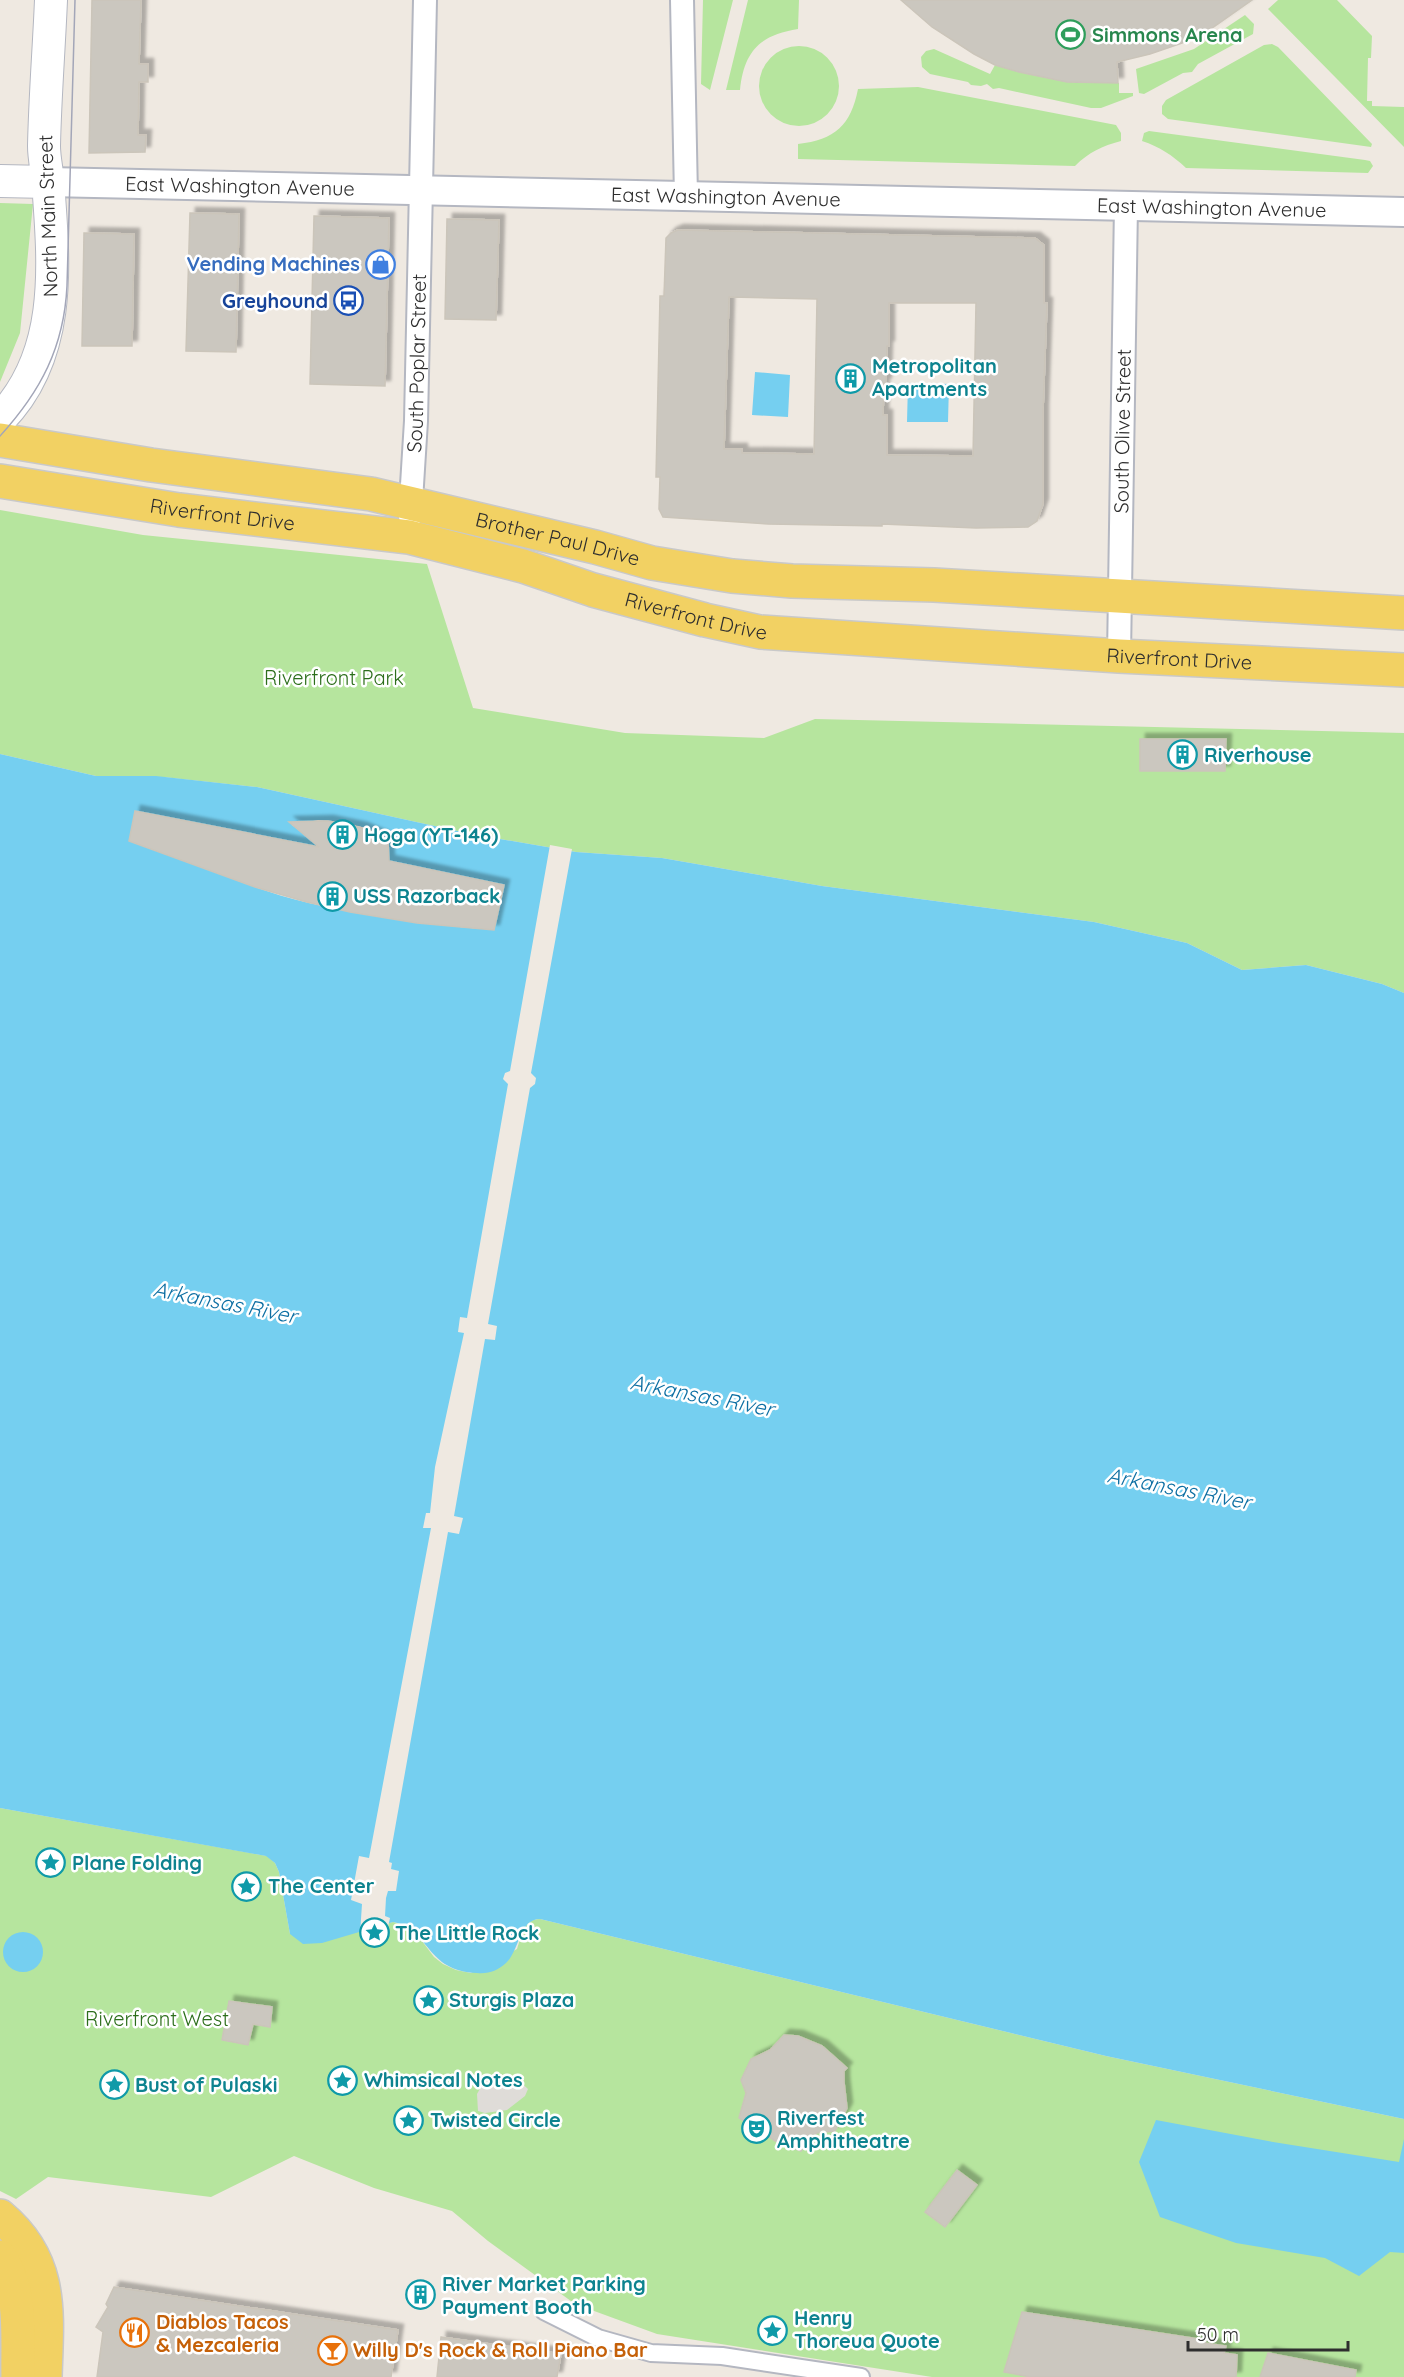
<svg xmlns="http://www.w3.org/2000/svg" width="1404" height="2377" font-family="Quicksand,sans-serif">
	<defs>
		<filter id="shadow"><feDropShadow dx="5.5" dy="-5.5" stdDeviation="1.5" flood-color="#0004"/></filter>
	</defs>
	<rect width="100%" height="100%" fill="#efe9e1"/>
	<!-- green -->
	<path fill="#b6e59e" d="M 703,0 L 733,0 L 710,90 L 701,84 Z
		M 748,0 L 799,0 L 798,29 C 760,35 744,51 740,90 L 726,90 Z
		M 1278,0 L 1337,0 L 1372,36 L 1371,58 L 1368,58 L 1367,101 L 1372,101 L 1372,106 L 1404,107 L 1404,147 L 1268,9 Z
		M 1245,15 L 1254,24 L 1253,34 L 1198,64 L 1192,72 L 1183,73 L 1144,94 L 1139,93 L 1136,69 L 1194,49 Z
		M 1272,44 L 1278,47 L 1372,144 L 1371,147 L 1168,119 L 1162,114 L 1162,106 L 1166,100 L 1264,45 Z
		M759 86a40 40 0 1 1 80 0a40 40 0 1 1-80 0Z
		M 934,49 L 990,74 L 995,65 C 1039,79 1074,82 1119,83 L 1119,93 L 1133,93 L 1133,96 L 1101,108 L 1091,108 L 999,88 L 993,89 L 987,84 L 981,86 L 971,85 L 968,82 L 930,74 L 922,67 L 921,57 L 926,51 Z
		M 918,87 L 1116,125 L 1121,133 L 1121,141 C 1102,146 1089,152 1075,166 L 798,159 L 798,144 C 835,140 851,125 858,89 Z
		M 1149,131 L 1365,160 L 1370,161 L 1373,166 L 1368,173 L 1186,168 C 1172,155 1160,147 1142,141 L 1144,133 Z
		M 0,203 L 33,204 L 20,333 L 0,382 Z
		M 0,510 L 143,535 L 427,564 L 473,708 L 625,733 L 764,738 L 815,719 L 1404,733 L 1404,993 L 1382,984 L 1306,965 L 1242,970 L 1187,943 L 1094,922 L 822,886 L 662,858 L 576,852 L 471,834 L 257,787 L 163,777 L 96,776 L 0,754 Z
		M 0,1808 L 267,1856 L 275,1863 L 279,1872 L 290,1934 L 357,1931 L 393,1922 L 405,1925 L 416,1933 L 434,1957 L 443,1964 L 456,1970 L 471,1973 L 517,1949 C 522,1935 523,1919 540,1919 L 1106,2056 L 1404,2119 L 1404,2377 L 932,2377 L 657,2334 L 575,2304 L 488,2241 L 452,2211 L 374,2188 L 294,2156 L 211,2197 L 48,2177 L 16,2199 L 0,2191 Z"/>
	<!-- plaza -->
	<path fill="#dfdcd8" d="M 503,2075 L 517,2079 L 528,2089 L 525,2096 L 507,2110 L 485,2113 L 478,2111 L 477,2094 L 482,2085 L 489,2079 Z"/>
	<!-- water -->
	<path fill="#75cff0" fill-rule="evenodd" d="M 755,372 L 790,375 L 788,417 L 752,415 Z
		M 908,383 L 949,384 L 948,422 L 907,422 Z
		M 0,754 L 96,776 L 156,776 L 257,787 L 471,834 L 576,852 L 662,858 L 822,886 L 1094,922 L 1187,943 L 1242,970 L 1306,965 L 1382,984 L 1404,993 L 1404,2119 L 1106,2056 L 540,1919 C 519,1919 520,1950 506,1963 C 497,1971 489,1974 477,1973 C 425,1971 431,1930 393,1922 L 322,1943 L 303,1944 L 290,1934 L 279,1872 L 275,1863 L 266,1856 L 0,1808 ZM 318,820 C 339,821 372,825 388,841 L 313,840 L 292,825 ZM 196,865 L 481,929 C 423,924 366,916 309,903 C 270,894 233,879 196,865 Z
		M3 1952a20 20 0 1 1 40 0a20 20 0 1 1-40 0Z
		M 1156,2120 L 1273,2142 L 1399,2162 L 1404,2139 L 1404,2253 L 1390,2252 L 1359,2276 L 1325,2258 L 1236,2243 L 1160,2217 L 1139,2162 Z"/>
	<!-- pier -->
	<path fill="#efe9e1" d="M 550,845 L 572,849 L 531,1073 L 536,1078 L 535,1084 L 530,1088 L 488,1324 L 497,1326 L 495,1340 L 485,1339 L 454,1516 L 463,1518 L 459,1534 L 448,1532 L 389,1862 L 392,1863 L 391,1869 L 399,1871 L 396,1891 L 388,1891 L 386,1898 L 385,1916 L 390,1918 L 388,1927 L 360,1934 L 362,1904 L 351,1900 L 359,1856 L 369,1858 L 431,1528 L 423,1528 L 426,1513 L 430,1513 L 435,1467 L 464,1333 L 458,1332 L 460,1317 L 467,1318 L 508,1084 L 503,1079 L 505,1073 L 510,1071 Z"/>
	<!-- building -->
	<path fill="#cbc7bf" stroke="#cbc5ba" stroke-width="1.5" fill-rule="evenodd" filter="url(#shadow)" d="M 92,0 L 141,0 L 139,64 L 148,64 L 148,82 L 139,82 L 138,135 L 146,135 L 145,152 L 89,153 Z
		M 901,0 L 1252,0 L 1212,28 L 1182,43 L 1150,54 L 1117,62 L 1118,83 L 1067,82 L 1019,72 L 995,65 L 974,54 L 932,27 Z
		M 190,213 L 239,214 L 236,352 L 186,351 Z
		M 314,216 L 389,218 L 385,386 L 310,384 Z
		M 447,219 L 499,220 L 496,320 L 445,319 Z
		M 678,230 L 1035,238 L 1040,242 L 1044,245 L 1044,303 L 1047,303 L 1043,410 L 1043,504 L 1037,521 L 1028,527 L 976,528 L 882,524 L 882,526 L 768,524 L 663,517 L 659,509 L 660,477 L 656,477 L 660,296 L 664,296 L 666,238 L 671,233 ZM 729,297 L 817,299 L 814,454 L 742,453 L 742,449 L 724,449 ZM 889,303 L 976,303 L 973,456 L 887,455 L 887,415 L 883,415 L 884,383 L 886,383 L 887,346 L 889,346 Z
		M 84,233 L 134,234 L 132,346 L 82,346 Z
		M 1140,739 L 1226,739 L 1225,771 L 1140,771 Z
		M 135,811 L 319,847 L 289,822 L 328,821 L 362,828 L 383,837 L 388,841 L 389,861 L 504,885 L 494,930 L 417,923 L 350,912 L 307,902 L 255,887 L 129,841 Z
		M 229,2001 L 272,2007 L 270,2027 L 253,2024 L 248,2045 L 222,2040 Z
		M 784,2035 L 798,2036 L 822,2046 L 847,2068 L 844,2071 L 844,2082 L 847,2108 L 835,2131 L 817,2133 L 810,2138 L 801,2151 L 777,2142 L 739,2118 L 746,2093 L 741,2080 L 751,2059 L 770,2050 Z
		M 957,2170 L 977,2185 L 945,2227 L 925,2212 Z
		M 114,2287 L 398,2330 L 391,2377 L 97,2377 L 103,2332 L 96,2327 L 108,2307 L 106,2304 Z
		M 1022,2312 L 1206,2340 L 1205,2343 L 1226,2346 L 1224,2353 L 1237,2355 L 1236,2377 L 1031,2377 L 1004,2372 Z
		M 441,2337 L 561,2354 L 557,2377 L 437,2377 Z
		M 1268,2353 L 1356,2370 L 1355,2377 L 1260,2377 Z"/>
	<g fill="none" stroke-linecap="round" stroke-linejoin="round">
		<defs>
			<path id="pedestrian" d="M 544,2311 L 598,2338 L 651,2353 L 722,2356 L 861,2377"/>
			<g id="minor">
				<path d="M 682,0 L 686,196"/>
				<path id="s1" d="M 410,517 L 416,421 L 425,0"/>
				<path id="s2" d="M 1119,656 L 1126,205"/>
			</g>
			<g id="tertiary">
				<path id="s3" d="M 48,182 L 1404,212"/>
			</g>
			<path id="secondary" d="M 0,181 L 48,182
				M 0,419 C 63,355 54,264 48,182 C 47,170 44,158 44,146 C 45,97 49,48 51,0"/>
			<g id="primary">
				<path id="s4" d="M 0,440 L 151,465 L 371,494 L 595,547 L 652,563 L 732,576 L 792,581 L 934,585 L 1404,613"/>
				<path id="s5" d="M 0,481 L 179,510 L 409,537 L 523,566 L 593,590 L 705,620 L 760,632 L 1119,656 L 1404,670"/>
				<path d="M 0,2216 C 54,2261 47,2313 45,2377"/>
				<path d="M 0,2257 C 23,2291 17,2338 18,2377"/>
			</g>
		</defs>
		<!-- pedestrian casing -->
		<use href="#pedestrian" stroke="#b4b7c1" stroke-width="20"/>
		<!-- minor casing -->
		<use href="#minor" stroke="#b4b7c1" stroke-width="26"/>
		<!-- tertiary casing -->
		<use href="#tertiary" stroke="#b4b7c1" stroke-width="32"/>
		<!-- secondary casing -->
		<use href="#secondary" stroke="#b4b7c1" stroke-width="34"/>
		<!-- primary casing -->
		<use href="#primary" stroke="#c9c9c9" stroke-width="36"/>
		<!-- pedestrian -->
		<use href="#pedestrian" stroke="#fff" stroke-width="16"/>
		<!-- minor -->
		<use href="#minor" stroke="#fff" stroke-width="22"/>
		<!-- tertiary -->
		<use href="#tertiary" stroke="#fff" stroke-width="28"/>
		<!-- secondary -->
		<use href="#secondary" stroke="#fff" stroke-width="32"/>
		<!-- primary -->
		<use href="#primary" stroke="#f2d163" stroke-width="33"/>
		<!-- tram -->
		<path stroke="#a3a6b8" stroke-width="1.5" d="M 0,436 C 41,391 64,347 67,286 L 75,0"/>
	</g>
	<!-- icons -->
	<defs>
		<symbol id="stadium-ring" viewBox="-11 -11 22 22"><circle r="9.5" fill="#fff" stroke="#2e9e5b" stroke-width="1.5"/><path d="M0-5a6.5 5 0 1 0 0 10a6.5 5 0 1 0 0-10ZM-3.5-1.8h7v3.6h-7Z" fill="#2e9e5b"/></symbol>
		<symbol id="shop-ring" viewBox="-11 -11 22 22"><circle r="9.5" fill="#fff" stroke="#3f7fe0" stroke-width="1.5"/><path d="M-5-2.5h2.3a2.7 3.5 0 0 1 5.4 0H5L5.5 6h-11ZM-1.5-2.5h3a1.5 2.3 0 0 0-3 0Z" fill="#3f7fe0"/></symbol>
		<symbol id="bus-ring" viewBox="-11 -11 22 22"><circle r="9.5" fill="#fff" stroke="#1a4fb4" stroke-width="1.5"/><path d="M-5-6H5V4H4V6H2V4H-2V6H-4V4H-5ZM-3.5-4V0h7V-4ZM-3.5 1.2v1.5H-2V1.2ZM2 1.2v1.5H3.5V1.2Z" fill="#1a4fb4"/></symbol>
		<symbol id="building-ring" viewBox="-11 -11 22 22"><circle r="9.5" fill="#fff" stroke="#0f9aa8" stroke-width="1.5"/><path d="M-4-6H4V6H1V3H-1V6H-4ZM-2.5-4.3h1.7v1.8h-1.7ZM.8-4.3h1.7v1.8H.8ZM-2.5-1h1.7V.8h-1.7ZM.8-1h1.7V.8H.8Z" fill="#0f9aa8"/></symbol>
		<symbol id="sight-ring" viewBox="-11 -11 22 22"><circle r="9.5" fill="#fff" stroke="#0f9aa8" stroke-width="1.5"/><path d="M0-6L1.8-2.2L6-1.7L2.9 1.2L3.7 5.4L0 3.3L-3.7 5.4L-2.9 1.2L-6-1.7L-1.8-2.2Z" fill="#0f9aa8"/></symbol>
		<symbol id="theatre-ring" viewBox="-11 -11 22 22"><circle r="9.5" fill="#fff" stroke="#0f9aa8" stroke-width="1.5"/><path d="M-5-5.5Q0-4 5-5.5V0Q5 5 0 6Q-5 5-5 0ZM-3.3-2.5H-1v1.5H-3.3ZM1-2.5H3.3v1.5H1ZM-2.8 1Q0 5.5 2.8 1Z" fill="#0f9aa8"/></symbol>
		<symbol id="restaurant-ring" viewBox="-11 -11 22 22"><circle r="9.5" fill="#fff" stroke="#e8710a" stroke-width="1.5"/><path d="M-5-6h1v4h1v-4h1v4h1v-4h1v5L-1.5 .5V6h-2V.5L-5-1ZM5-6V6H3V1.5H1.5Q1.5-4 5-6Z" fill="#e8710a"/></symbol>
		<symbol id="bar-ring" viewBox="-11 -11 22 22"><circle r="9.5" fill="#fff" stroke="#e8710a" stroke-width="1.5"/><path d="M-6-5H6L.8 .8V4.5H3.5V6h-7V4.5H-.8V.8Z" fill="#e8710a"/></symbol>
	</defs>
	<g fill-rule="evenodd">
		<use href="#stadium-ring" x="1054" y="18" width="33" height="33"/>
		<use href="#shop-ring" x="364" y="248" width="33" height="33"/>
		<use href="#bus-ring" x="332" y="284" width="33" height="33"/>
		<use href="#building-ring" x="834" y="362" width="33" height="33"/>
		<use href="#building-ring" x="1166" y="738" width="33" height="33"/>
		<use href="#building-ring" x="326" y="818" width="33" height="33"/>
		<use href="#building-ring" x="316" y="880" width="33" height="33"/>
		<use href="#sight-ring" x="34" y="1846" width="33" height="33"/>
		<use href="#sight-ring" x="230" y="1870" width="33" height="33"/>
		<use href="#sight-ring" x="358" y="1916" width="33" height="33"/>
		<use href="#sight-ring" x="412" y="1984" width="33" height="33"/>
		<use href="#sight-ring" x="326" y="2064" width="33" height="33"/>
		<use href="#sight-ring" x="98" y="2068" width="33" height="33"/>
		<use href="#sight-ring" x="392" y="2104" width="33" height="33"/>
		<use href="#theatre-ring" x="740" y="2112" width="33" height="33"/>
		<use href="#building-ring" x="404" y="2278" width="33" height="33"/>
		<use href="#sight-ring" x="756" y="2314" width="33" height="33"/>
		<use href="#restaurant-ring" x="118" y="2316" width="33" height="33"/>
		<use href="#bar-ring" x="316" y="2334" width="33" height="33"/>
	</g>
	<g text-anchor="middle" stroke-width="5" stroke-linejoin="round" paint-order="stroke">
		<!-- leisure labels -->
		<g font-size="20" font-weight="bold" fill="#27864d" stroke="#fff" text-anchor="start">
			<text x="1092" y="42">Simmons Arena</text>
		</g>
		<!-- street labels -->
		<g font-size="20" fill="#2e2e2e" stroke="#fff">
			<text dy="7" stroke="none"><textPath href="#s3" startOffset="192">East Washington Avenue</textPath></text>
			<text dy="7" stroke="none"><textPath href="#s3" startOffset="678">East Washington Avenue</textPath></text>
			<text dy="7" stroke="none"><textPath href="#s3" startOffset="1164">East Washington Avenue</textPath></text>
			<text transform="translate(48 216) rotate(-92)" y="7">North Main Street</text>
			<text dy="7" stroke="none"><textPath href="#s1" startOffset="154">South Poplar Street</textPath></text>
			<text dy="7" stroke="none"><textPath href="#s2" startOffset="225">South Olive Street</textPath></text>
			<text dy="7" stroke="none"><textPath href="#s5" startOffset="225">Riverfront Drive</textPath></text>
			<text dy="7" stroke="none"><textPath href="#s4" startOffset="567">Brother Paul Drive</textPath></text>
			<text dy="7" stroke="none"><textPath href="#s5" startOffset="711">Riverfront Drive</textPath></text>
			<text dy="7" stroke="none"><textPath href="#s5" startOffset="1197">Riverfront Drive</textPath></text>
		</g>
		<!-- shop labels -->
		<g font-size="20" font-weight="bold" fill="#366cbe" stroke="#fff" text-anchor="end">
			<text x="360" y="271">Vending Machines</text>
		</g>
		<!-- transit labels -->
		<g font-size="20" font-weight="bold" fill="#164399" stroke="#fff" text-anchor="end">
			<text x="328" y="308">Greyhound</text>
		</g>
		<!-- culture labels -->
		<g font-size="20" font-weight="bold" fill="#0d838f" stroke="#fff" text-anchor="start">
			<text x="872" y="373">Metropolitan<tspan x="872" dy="23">Apartments</tspan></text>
			<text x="1204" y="762">Riverhouse</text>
			<text x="364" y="842">Hoga (YT-146)</text>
			<text x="353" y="903">USS Razorback</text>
			<text x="72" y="1870">Plane Folding</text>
			<text x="268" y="1893">The Center</text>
			<text x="395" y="1940">The Little Rock</text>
			<text x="449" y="2007">Sturgis Plaza</text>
			<text x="364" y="2087">Whimsical Notes</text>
			<text x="135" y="2092">Bust of Pulaski</text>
			<text x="777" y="2125">Riverfest<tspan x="777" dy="23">Amphitheatre</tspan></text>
			<text x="430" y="2127">Twisted Circle</text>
			<text x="442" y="2291">River Market Parking<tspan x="442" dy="23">Payment Booth</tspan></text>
			<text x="794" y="2325">Henry<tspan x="794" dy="23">Thoreua Quote</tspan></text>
		</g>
		<!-- park labels -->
		<g font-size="20" fill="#2c6e1b" stroke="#fff">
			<text x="334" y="685">Riverfront Park</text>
			<text x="157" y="2026">Riverfront West</text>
		</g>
		<!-- food labels -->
		<g font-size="20" font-weight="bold" fill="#c56008" stroke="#fff" text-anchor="start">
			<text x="156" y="2329">Diablos Tacos<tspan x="156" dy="23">&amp; Mezcaleria</tspan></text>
			<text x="353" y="2357">Willy D's Rock &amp; Roll Piano Bar</text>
		</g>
		<!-- water labels -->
		<g font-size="21" font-style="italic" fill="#0d6fa3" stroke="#fff">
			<text transform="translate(225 1303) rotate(11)" y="7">Arkansas River</text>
			<text transform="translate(702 1396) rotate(11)" y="7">Arkansas River</text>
			<text transform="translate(1179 1489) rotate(11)" y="7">Arkansas River</text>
		</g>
	</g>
	<!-- scale -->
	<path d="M1188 2341v9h160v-9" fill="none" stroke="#2e2e2e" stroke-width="3"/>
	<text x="1197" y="2341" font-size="18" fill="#2e2e2e" stroke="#ffffff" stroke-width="4.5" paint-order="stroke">50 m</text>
</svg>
